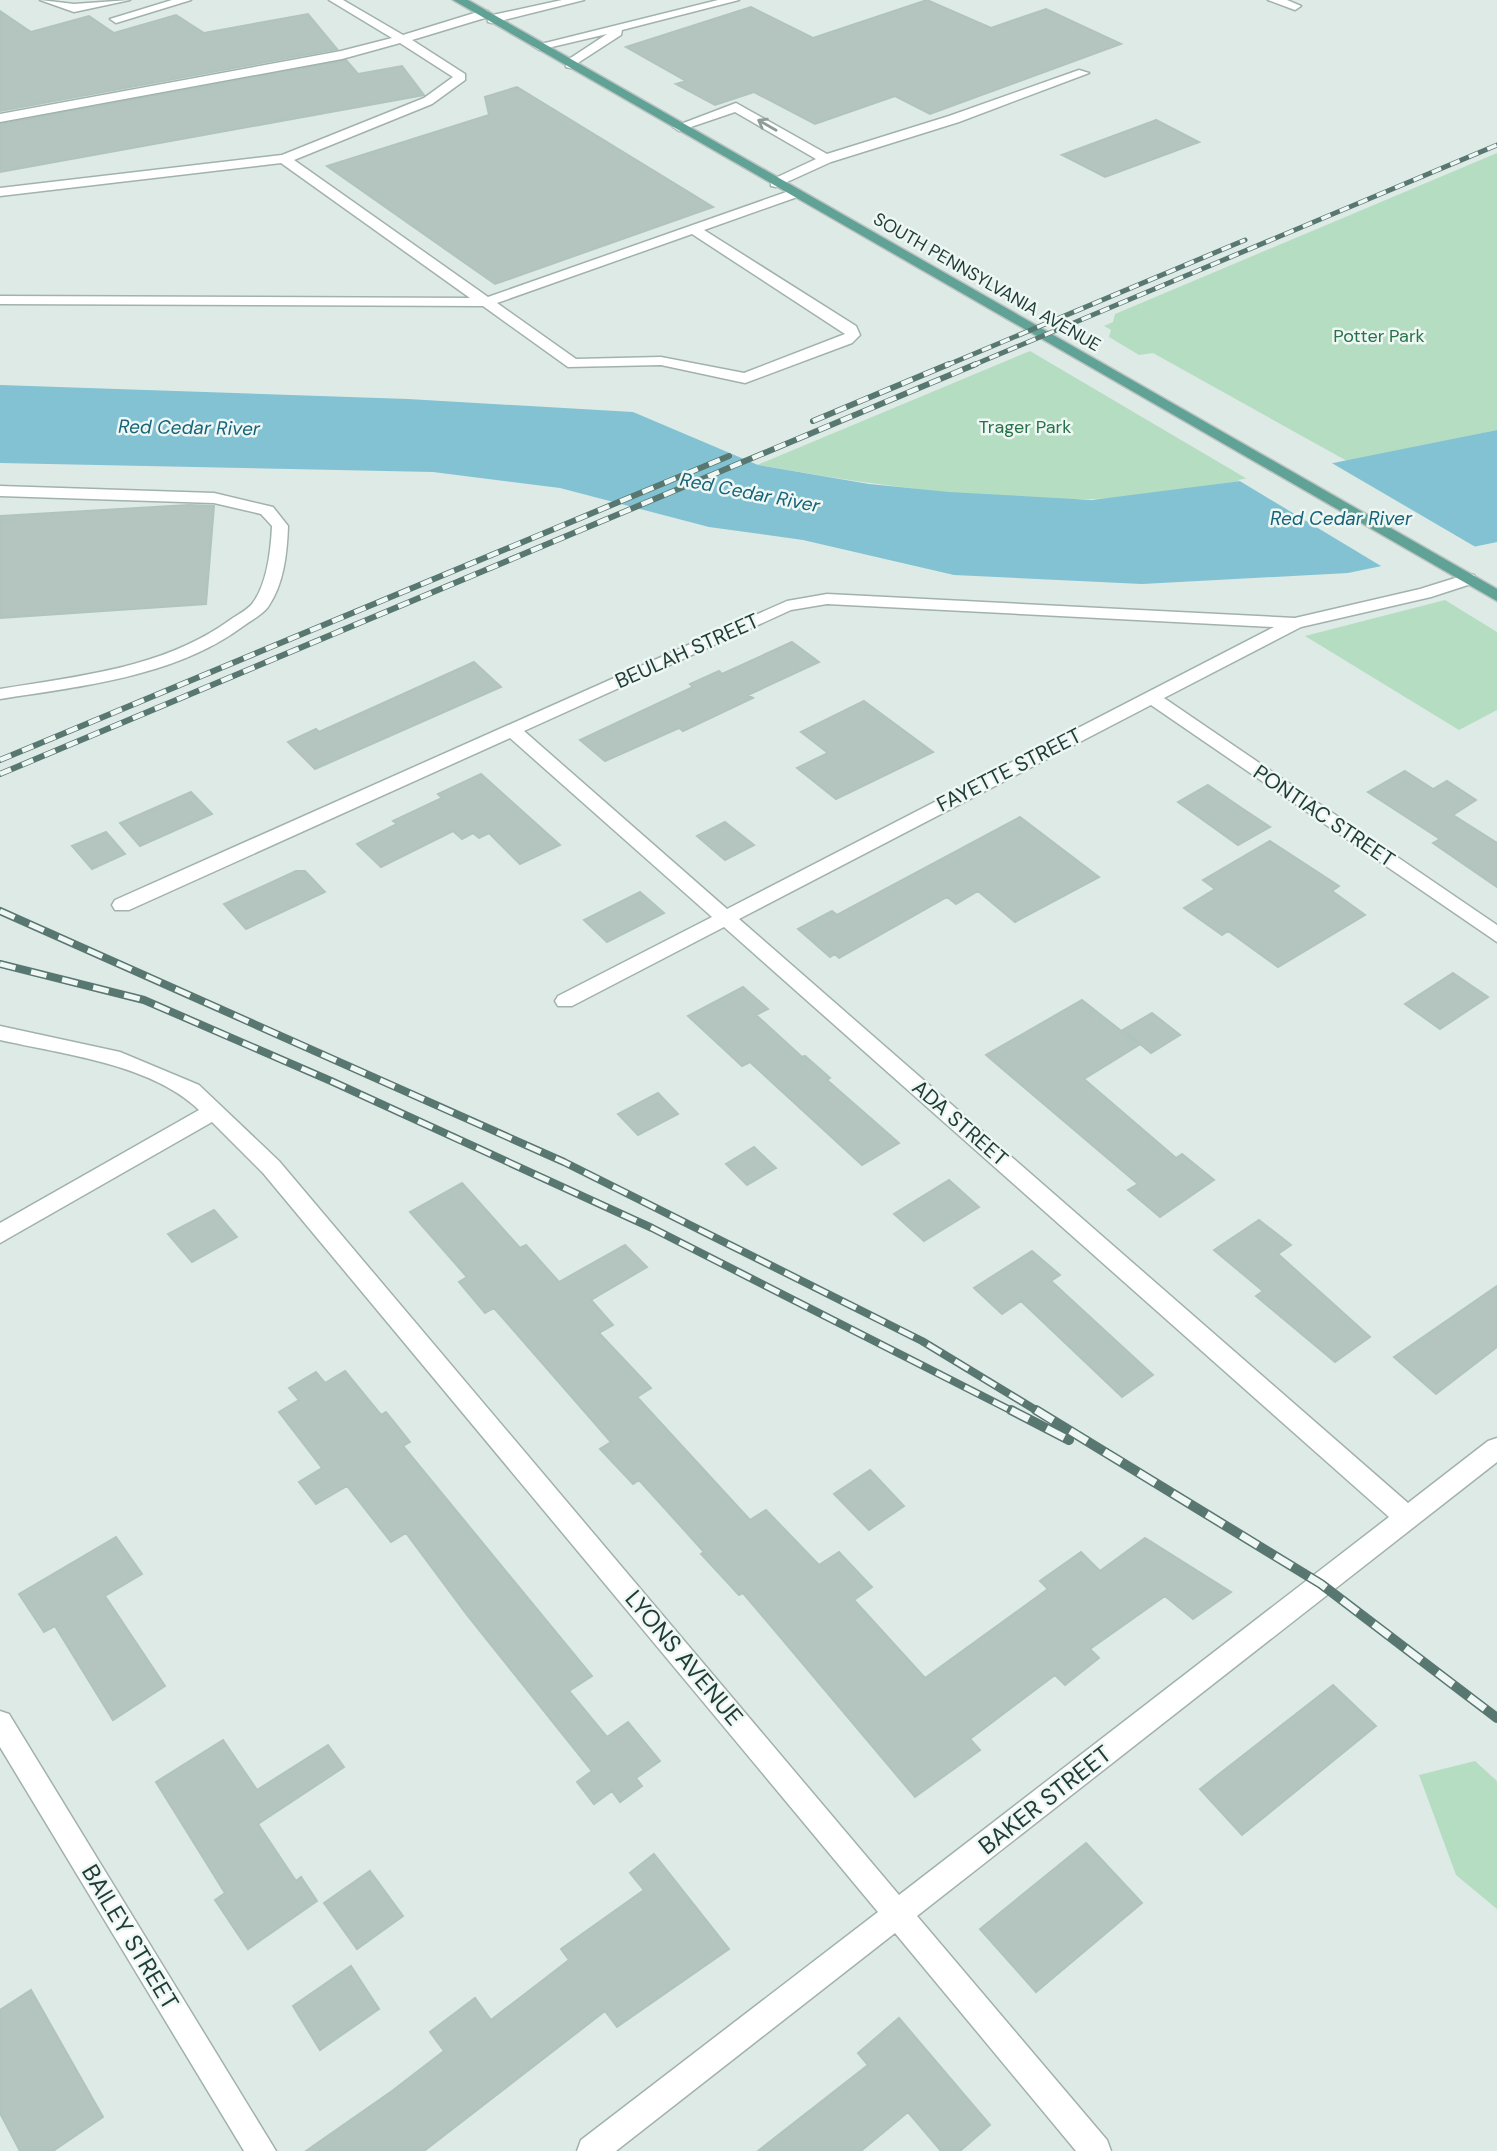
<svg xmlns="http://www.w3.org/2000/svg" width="1497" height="2151" font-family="'DM Sans',sans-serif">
	<rect width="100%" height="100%" fill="#deeae5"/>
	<!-- green -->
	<path fill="#b5ddc2" d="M 1497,153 L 1497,430 L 1347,461 L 1153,353 L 1139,355 L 1109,337 L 1111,330 L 1104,326 L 1113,322 L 1115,314 Z
		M 1030,351 L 1249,480 C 1198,486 1143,499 1091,499 C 979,501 867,484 757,465 Z
		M 1445,600 L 1497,632 L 1497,710 L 1459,730 L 1305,636 Z
		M 1475,1761 L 1497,1781 L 1497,1909 L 1456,1875 L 1419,1775 Z"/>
	<!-- water -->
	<path fill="#82c2d3" d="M 0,385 L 408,399 L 633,412 L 758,465 L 869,484 L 949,492 L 1092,500 L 1249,480 L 1497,430 L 1497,542 L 1348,573 L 1142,584 L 954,575 L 803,540 L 709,527 L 560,488 L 433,472 L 0,463 Z"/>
	<!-- pier -->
	<path fill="#deeae5" d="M 1330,462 L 1479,549 L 1386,569 L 1238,480 Z"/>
	<!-- building -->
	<path fill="#b3c5be" stroke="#b0c4bd" stroke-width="2" d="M 927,0 L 991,28 L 1046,9 L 1121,44 L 930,114 L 895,96 L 815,124 L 754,92 L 715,105 L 676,84 L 686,81 L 626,47 L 751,7 L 813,38 Z
		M 0,11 L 31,32 L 89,16 L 114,33 L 176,15 L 204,33 L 308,14 L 337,49 L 0,111 Z
		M 346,60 L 358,74 L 402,66 L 424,95 L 0,172 L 0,124 Z
		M 517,87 L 713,207 L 495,284 L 327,166 L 489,115 L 485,97 Z
		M 1156,120 L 1199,142 L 1105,177 L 1062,155 Z
		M 189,505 L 214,506 L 206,604 L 0,618 L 0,516 Z
		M 792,642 L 819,662 L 748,695 L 753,698 L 683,731 L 679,728 L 605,761 L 580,740 L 693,687 L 690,684 L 719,671 L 722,674 Z
		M 474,662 L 501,687 L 315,769 L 288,742 L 316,729 L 319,732 Z
		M 864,701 L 933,752 L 836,799 L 797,768 L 828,753 L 801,732 Z
		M 1405,771 L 1433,789 L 1447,781 L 1476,800 L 1453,815 L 1497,843 L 1497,887 L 1433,843 L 1440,839 L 1368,792 Z
		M 481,774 L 560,845 L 520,864 L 489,833 L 479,838 L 473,833 L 462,839 L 453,831 L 381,867 L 357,844 L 397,824 L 393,821 L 442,798 L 438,794 Z
		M 1208,785 L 1243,809 L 1270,827 L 1238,845 L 1178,802 Z
		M 191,792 L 212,814 L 140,846 L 120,823 Z
		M 1020,817 L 1099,877 L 1015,922 L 978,891 L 956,904 L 947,897 L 839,958 L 835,954 L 830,957 L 798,929 L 832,911 L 837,915 Z
		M 725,822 L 754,845 L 725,860 L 697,836 Z
		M 106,832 L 125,854 L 92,869 L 72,846 Z
		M 1270,841 L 1339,886 L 1332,891 L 1365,915 L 1278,967 L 1228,931 L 1222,935 L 1184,908 L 1215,889 L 1203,880 Z
		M 296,871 L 305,871 L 325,892 L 246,929 L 224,904 Z
		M 640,892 L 664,913 L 607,942 L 584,920 Z
		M 1453,973 L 1488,997 L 1440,1029 L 1405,1004 Z
		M 743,987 L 768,1009 L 756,1015 L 802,1057 L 805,1056 L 830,1078 L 827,1080 L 899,1143 L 862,1165 L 750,1062 L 742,1066 L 688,1016 Z
		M 1082,1000 L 1139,1045 L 1084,1079 L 1176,1158 L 1182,1154 L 1214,1180 L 1160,1217 L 1128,1190 L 1138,1184 L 986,1055 Z
		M 1152,1013 L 1180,1035 L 1151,1053 L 1123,1030 Z
		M 658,1093 L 678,1114 L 638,1135 L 618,1114 Z
		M 754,1147 L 776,1168 L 747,1185 L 726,1164 Z
		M 949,1180 L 979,1207 L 924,1241 L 894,1214 Z
		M 462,1183 L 520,1248 L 526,1245 L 559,1282 L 625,1245 L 647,1267 L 591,1300 L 613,1325 L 599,1333 L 651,1388 L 637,1397 L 750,1520 L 766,1510 L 819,1565 L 839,1552 L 872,1587 L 854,1600 L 925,1678 L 1048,1589 L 1040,1581 L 1081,1552 L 1100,1571 L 1145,1538 L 1231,1592 L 1193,1619 L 1165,1596 L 1090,1649 L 1099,1658 L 1065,1685 L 1055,1675 L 970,1739 L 980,1750 L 915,1797 L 743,1593 L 739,1595 L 701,1554 L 704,1552 L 639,1480 L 633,1484 L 600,1449 L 611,1442 L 494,1308 L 485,1313 L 459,1282 L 467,1277 L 410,1212 Z
		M 214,1210 L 237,1237 L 192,1262 L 168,1234 Z
		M 1259,1220 L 1291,1245 L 1278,1254 L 1370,1337 L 1335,1362 L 1256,1296 L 1263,1291 L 1214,1250 Z
		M 1032,1251 L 1060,1275 L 1051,1281 L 1153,1375 L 1122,1397 L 1021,1301 L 1002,1314 L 974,1288 Z
		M 1497,1286 L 1497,1347 L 1436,1394 L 1394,1357 Z
		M 345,1371 L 381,1415 L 386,1412 L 410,1442 L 403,1446 L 592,1676 L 569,1691 L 607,1737 L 628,1722 L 660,1761 L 636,1778 L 642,1786 L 620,1802 L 612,1791 L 594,1804 L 577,1782 L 592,1771 L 467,1615 L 406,1533 L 391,1542 L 347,1486 L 316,1504 L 299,1482 L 322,1468 L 279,1412 L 299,1400 L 289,1388 L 316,1372 L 325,1383 Z
		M 870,1470 L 904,1506 L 869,1530 L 834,1494 Z
		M 116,1537 L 142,1574 L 105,1596 L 165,1686 L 113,1720 L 55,1626 L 44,1632 L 19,1594 Z
		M 1333,1685 L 1376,1726 L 1242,1835 L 1200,1789 Z
		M 223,1740 L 257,1790 L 328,1745 L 344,1767 L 258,1824 L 296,1881 L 301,1877 L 317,1901 L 248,1949 L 215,1900 L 225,1893 L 156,1782 Z
		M 1086,1843 L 1142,1903 L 1036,1992 L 980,1929 Z
		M 654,1854 L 729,1949 L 617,2027 L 605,2011 L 424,2151 L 306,2151 L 392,2091 L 444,2051 L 430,2032 L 475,1998 L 491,2020 L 569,1960 L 561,1949 L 644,1890 L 630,1873 Z
		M 370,1871 L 403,1916 L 357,1949 L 324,1903 Z
		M 351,1966 L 379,2009 L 320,2050 L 293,2006 Z
		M 31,1990 L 103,2117 L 53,2151 L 20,2151 L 0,2113 L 0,2010 Z
		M 899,2018 L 990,2125 L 960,2151 L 941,2151 L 908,2112 L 861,2151 L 758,2151 L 868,2065 L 858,2053 Z"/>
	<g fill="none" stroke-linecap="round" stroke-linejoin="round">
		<defs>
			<path id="minor" d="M 40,0 L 74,4 L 130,0 L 74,12 Z
				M 172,0 L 191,0 L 116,23 L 110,19 Z
				M 329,0 L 343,0 L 403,35 L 484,10 L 488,11 L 488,16 L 562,0 L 584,0 L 492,23 L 488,22 L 488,17 L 412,40 L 465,74 L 465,80 L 432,104 L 294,160 L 488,297 L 795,189 L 802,193 L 800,196 L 704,230 L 856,326 L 860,335 L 852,343 L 745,383 L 661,365 L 568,367 L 483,306 L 0,304 L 0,296 L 470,298 L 281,163 L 0,196 L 0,188 L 282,155 L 424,98 L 453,77 L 400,43 L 342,59 L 0,122 L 0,114 L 341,51 L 392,38 ZM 692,234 L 845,334 L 744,373 L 661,357 L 576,359 L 497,303 Z
				M 718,0 L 739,0 L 622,30 L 621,35 L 570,68 L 566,67 L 566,61 L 607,34 L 539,50 L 533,46 Z
				M 1268,0 L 1287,0 L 1301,6 L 1295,10 Z
				M 1079,70 L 1089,73 L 959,122 L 831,162 L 776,187 L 771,186 L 771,180 L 816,159 L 735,112 L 679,131 L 673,127 L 736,103 L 827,154 L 949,116 Z
				M 0,486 L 214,493 L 273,507 L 288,526 C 287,553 284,584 268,607 C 262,615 250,621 242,627 C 174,677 82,686 0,699 L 0,689 C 79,676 164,668 230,620 C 237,615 247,610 252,604 C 267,585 271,549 272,526 L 261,514 L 214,503 L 0,496 Z
				M 1468,574 L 1474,575 L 1476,579 L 1474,583 L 1431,597 L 1301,627 L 1164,698 L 1497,925 L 1497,942 L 1151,705 L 739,919 L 1408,1503 L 1488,1441 L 1497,1438 L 1497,1462 L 917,1916 L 1107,2140 L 1111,2151 L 1076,2151 L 895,1933 L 616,2151 L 577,2151 L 581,2140 L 878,1912 L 263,1173 L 212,1122 L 0,1243 L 0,1223 L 199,1110 C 152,1064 62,1054 0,1040 L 0,1026 L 120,1052 L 199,1085 L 279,1161 L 899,1895 L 1389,1517 L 724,927 L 572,1006 L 558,1006 L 555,1001 L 558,996 L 712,917 L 510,738 L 129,910 L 115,910 L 112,905 L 115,900 L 787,601 L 827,594 L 1295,618 L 1420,589 ZM 827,604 L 1274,627 L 727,909 L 524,731 L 791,610 Z
				M 0,1711 L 9,1714 L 276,2151 L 244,2151 L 0,1747 Z"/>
			<path id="major" d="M 453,0 L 468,0 L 1497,589 L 1497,601 Z"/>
		</defs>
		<!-- minor casing -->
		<use href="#minor" stroke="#a1b2ad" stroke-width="3"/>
		<!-- major casing -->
		<use href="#major" stroke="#bcc4c2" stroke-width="3"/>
		<!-- minor -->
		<use href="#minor" fill="#fff" fill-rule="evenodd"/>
		<!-- major -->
		<use href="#major" fill="#60a295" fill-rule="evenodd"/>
		<defs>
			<path id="rail-far3" d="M 945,366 L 1245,240
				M 971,366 L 1497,145"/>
			<path id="rail-far2" d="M 813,421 L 949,364
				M 0,760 L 729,456
				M 0,774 L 976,364"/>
			<path id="rail-far1" d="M 0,911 L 564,1162 L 922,1341 L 1039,1412
				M 0,964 L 144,1000 L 331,1081 L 652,1228 L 1014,1412"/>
			<path id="rail" d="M 1011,1410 L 1069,1440
				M 1036,1410 L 1321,1584 L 1497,1718"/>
		</defs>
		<!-- rail-far3 casing -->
		<use href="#rail-far3" stroke="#587770" stroke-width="5"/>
		<!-- rail-far2 casing -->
		<use href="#rail-far2" stroke="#587770" stroke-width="6"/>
		<!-- rail-far1 casing -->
		<use href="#rail-far1" stroke="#587770" stroke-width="8"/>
		<!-- rail casing -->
		<use href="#rail" stroke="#587770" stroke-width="10"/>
		<!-- rail-far3 -->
		<use href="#rail-far3" stroke="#eef7f3" stroke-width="3.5" stroke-dasharray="10" stroke-linecap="butt"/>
		<!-- rail-far2 -->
		<use href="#rail-far2" stroke="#eef7f3" stroke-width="4.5" stroke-dasharray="12" stroke-linecap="butt"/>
		<!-- rail-far1 -->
		<use href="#rail-far1" stroke="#eef7f3" stroke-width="5" stroke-dasharray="16" stroke-linecap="butt"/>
		<!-- rail -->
		<use href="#rail" stroke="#eef7f3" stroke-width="7" stroke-dasharray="20" stroke-linecap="butt"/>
	</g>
	<!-- one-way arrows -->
	<defs><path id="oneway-shaft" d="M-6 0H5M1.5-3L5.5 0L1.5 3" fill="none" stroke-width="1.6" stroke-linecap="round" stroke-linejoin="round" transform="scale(1.75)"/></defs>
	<use stroke="#8e9d9a" href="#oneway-shaft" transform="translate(767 125) rotate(-150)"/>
	<g text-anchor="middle" stroke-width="5" stroke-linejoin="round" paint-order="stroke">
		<!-- far-street labels -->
		<g font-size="18" fill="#1e3b35" stroke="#eef7f3">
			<text transform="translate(987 282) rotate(30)" y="6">SOUTH PENNSYLVANIA AVENUE</text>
		</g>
		<!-- far-park labels -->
		<g font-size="18" fill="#277349" stroke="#eef7f3">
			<text x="1379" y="342">Potter Park</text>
			<text x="1025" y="433">Trager Park</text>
		</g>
		<!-- far-water labels -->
		<g font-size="19" font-style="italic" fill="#166379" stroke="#eef7f3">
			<text transform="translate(189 427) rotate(1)" y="7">Red Cedar River</text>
			<text transform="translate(750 492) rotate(11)" y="7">Red Cedar River</text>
			<text x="1341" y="525">Red Cedar River</text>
		</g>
		<!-- street labels -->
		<g font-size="21" fill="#1e3b35" stroke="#eef7f3">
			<text transform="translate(687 651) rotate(-24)" y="7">BEULAH STREET</text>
			<text transform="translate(1009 770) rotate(-27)" y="7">FAYETTE STREET</text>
			<text transform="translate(1324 816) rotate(34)" y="7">PONTIAC STREET</text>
			<text transform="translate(960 1123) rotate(41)" y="7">ADA STREET</text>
		</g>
		<!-- near-street labels -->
		<g font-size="24" fill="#1e3b35" stroke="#eef7f3">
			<text transform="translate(684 1658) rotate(50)" y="8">LYONS AVENUE</text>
			<text transform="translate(1045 1800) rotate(-38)" y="8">BAKER STREET</text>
			<text transform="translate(130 1937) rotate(59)" y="8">BAILEY STREET</text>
		</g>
	</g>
</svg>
